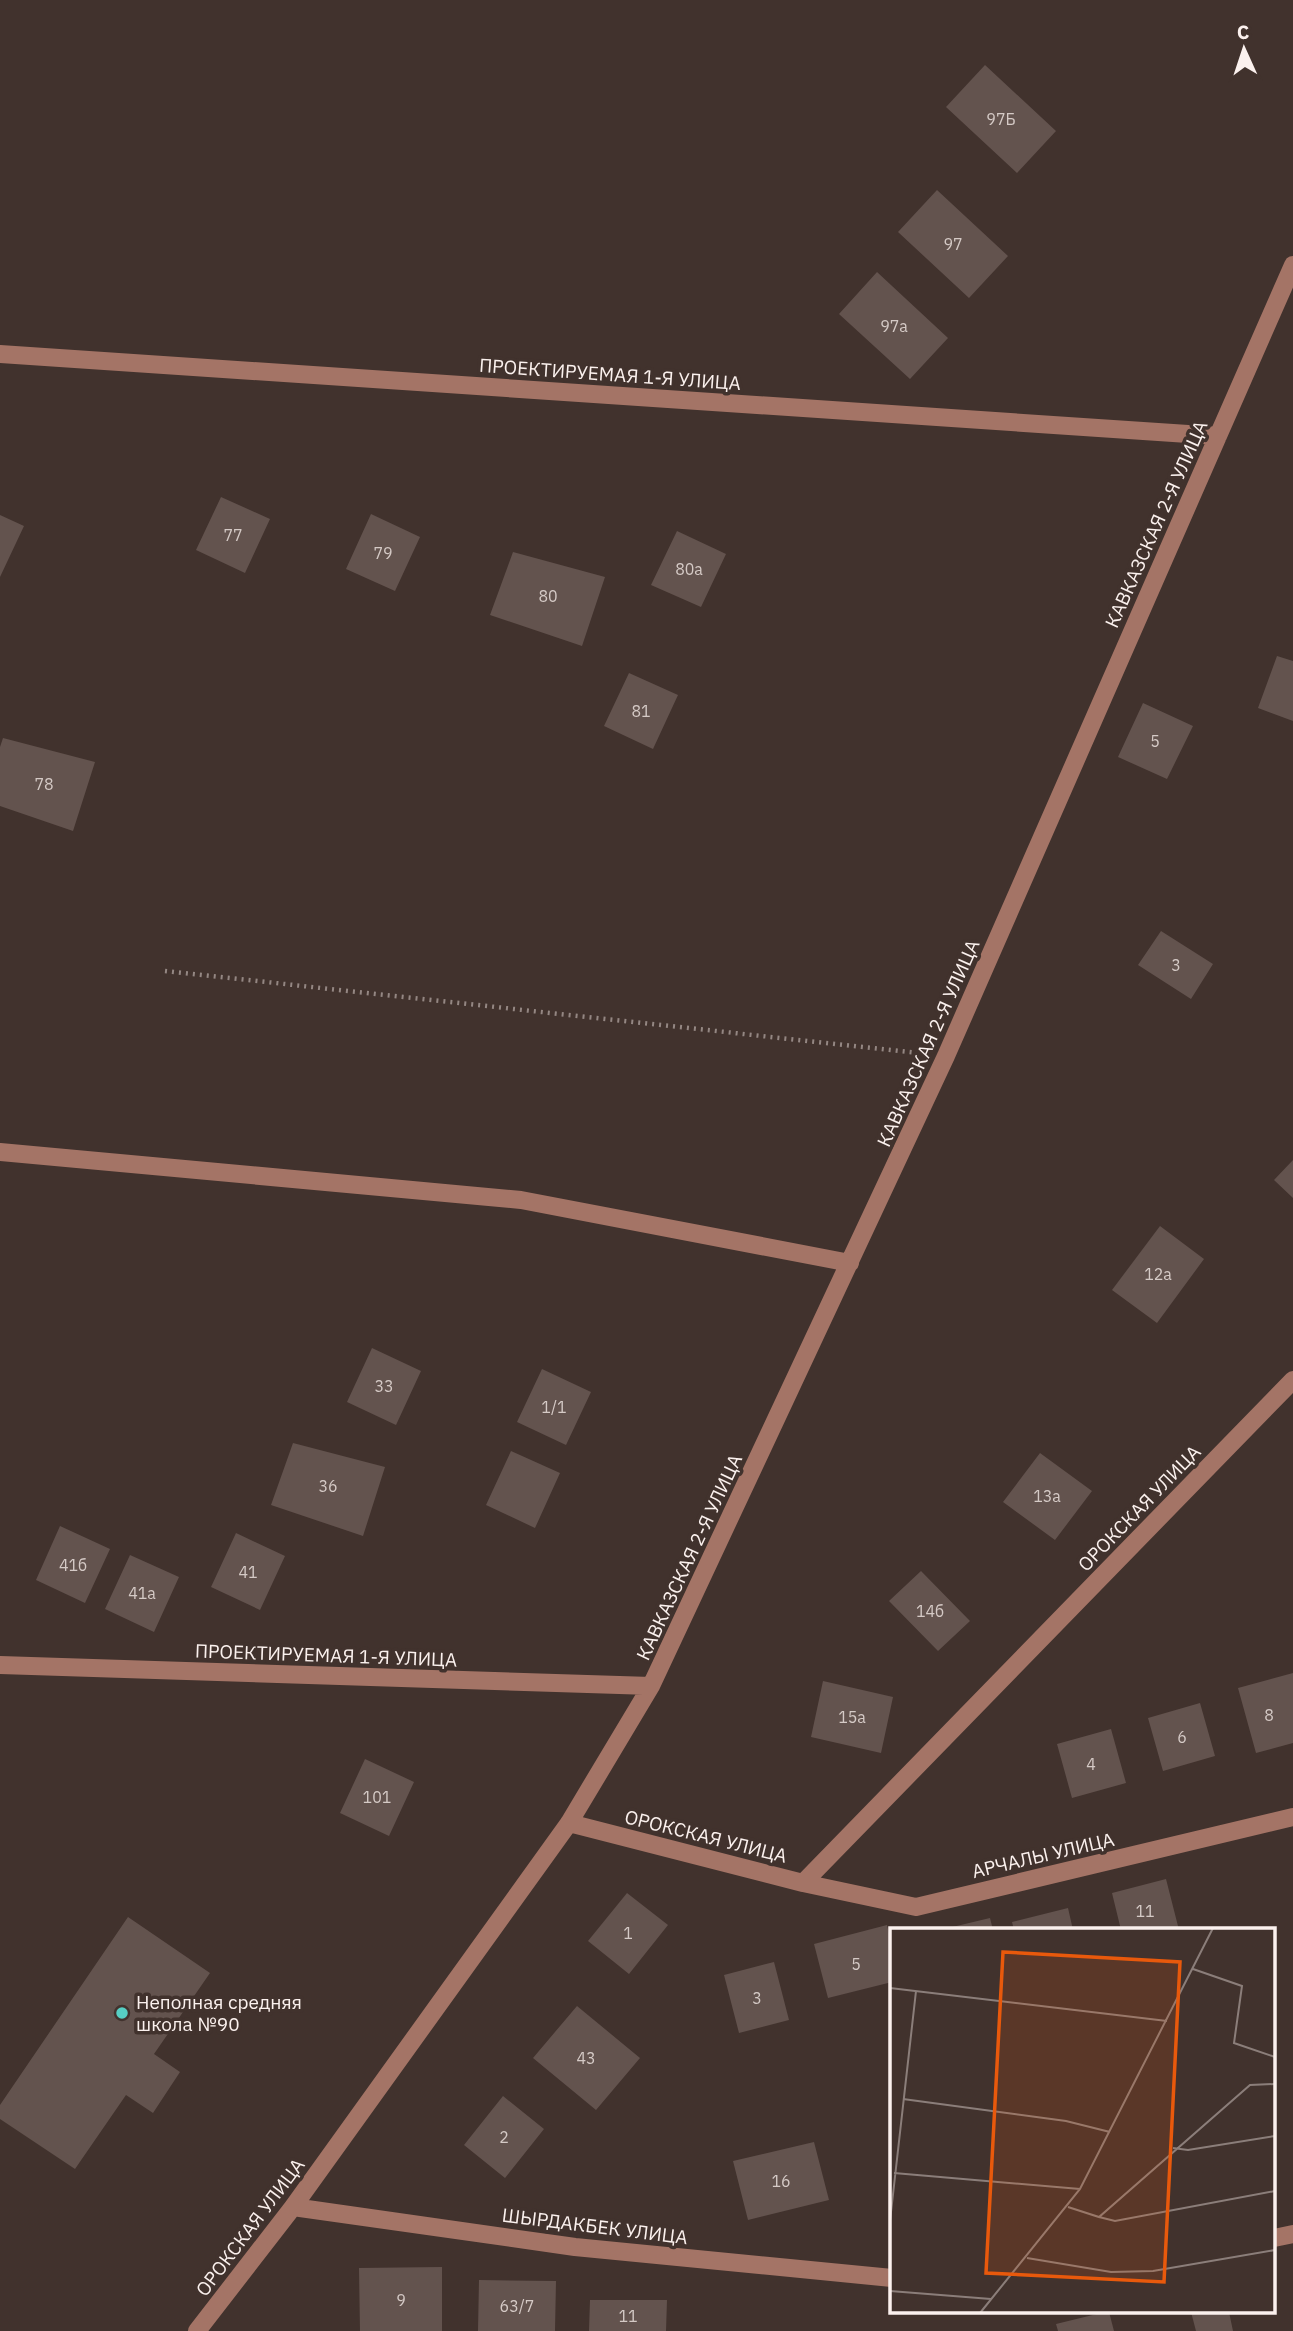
<svg xmlns="http://www.w3.org/2000/svg" width="1293" height="2331" font-family="'IBM Plex Sans',sans-serif">
	<rect width="100%" height="100%" fill="#41322d"/>
	<!-- building -->
	<path fill="#63534e" d="M 985,65 L 1056,131 L 1017,173 L 946,107 Z
		M 937,190 L 1008,256 L 969,298 L 898,232 Z
		M 877,272 L 948,338 L 910,379 L 839,314 Z
		M 221,497 L 270,519 L 245,573 L 196,550 Z
		M 371,514 L 420,537 L 395,591 L 346,569 Z
		M 0,515 L 24,526 L 0,577 Z
		M 677,531 L 726,554 L 701,607 L 651,585 Z
		M 513,552 L 605,577 L 582,646 L 490,615 Z
		M 1277,656 L 1293,661 L 1293,721 L 1258,708 Z
		M 629,673 L 678,695 L 653,749 L 604,726 Z
		M 1143,703 L 1193,726 L 1167,779 L 1118,757 Z
		M 3,738 L 95,762 L 73,831 L 0,806 L 0,747 Z
		M 1161,931 L 1213,964 L 1191,999 L 1138,965 Z
		M 1293,1160 L 1293,1198 L 1274,1180 Z
		M 1160,1226 L 1204,1259 L 1157,1323 L 1112,1290 Z
		M 372,1348 L 421,1371 L 396,1425 L 347,1402 Z
		M 542,1369 L 591,1392 L 566,1445 L 517,1422 Z
		M 293,1443 L 385,1467 L 363,1536 L 271,1505 Z
		M 511,1451 L 560,1473 L 535,1528 L 486,1505 Z
		M 1040,1453 L 1092,1491 L 1055,1540 L 1003,1502 Z
		M 60,1526 L 110,1549 L 85,1603 L 36,1580 Z
		M 236,1533 L 285,1556 L 260,1610 L 211,1587 Z
		M 130,1555 L 179,1577 L 154,1632 L 105,1609 Z
		M 921,1571 L 970,1621 L 938,1651 L 889,1601 Z
		M 1293,1673 L 1293,1743 L 1256,1753 L 1238,1688 Z
		M 823,1681 L 893,1697 L 881,1753 L 811,1737 Z
		M 1200,1703 L 1215,1756 L 1163,1771 L 1148,1718 Z
		M 1111,1729 L 1126,1783 L 1072,1798 L 1057,1744 Z
		M 365,1759 L 414,1782 L 389,1836 L 340,1813 Z
		M 1166,1879 L 1179,1930 L 1121,1930 L 1112,1893 Z
		M 627,1893 L 668,1925 L 629,1974 L 588,1941 Z
		M 1068,1908 L 1073,1930 L 1014,1930 L 1012,1922 Z
		M 128,1917 L 210,1973 L 154,2054 L 180,2072 L 153,2113 L 126,2095 L 75,2169 L 0,2119 L 0,2105 Z
		M 990,1918 L 993,1930 L 945,1930 L 944,1929 Z
		M 887,1925 L 892,1946 L 892,1982 L 828,1998 L 814,1944 Z
		M 774,1962 L 789,2020 L 739,2033 L 724,1975 Z
		M 577,2006 L 640,2058 L 596,2110 L 533,2058 Z
		M 503,2096 L 544,2129 L 505,2178 L 464,2145 Z
		M 814,2142 L 829,2200 L 748,2220 L 733,2161 Z
		M 442,2267 L 442,2331 L 360,2331 L 359,2268 Z
		M 479,2280 L 556,2281 L 555,2331 L 478,2331 Z
		M 590,2300 L 667,2300 L 666,2331 L 589,2331 Z
		M 1105,2312 L 1109,2312 L 1114,2331 L 1058,2331 L 1056,2324 Z
		M 1191,2312 L 1229,2312 L 1233,2331 L 1196,2331 Z"/>
	<g fill="none" stroke-linecap="round" stroke-linejoin="round">
		<!-- path -->
		<path stroke="#948783" stroke-width="4.5" stroke-dasharray="2 5" stroke-linecap="butt" d="M 165,971 L 918,1053"/>
		<!-- minor -->
		<path stroke="#a47466" stroke-width="18" d="M 0,354 L 1218,436
			M 0,1152 L 521,1200 L 850,1263
			M 0,1665 L 651,1686
			M 569,1823 L 803,1883 L 1293,1380
			M 803,1883 L 916,1907 L 1293,1817
			M 293,2207 L 575,2247 L 892,2278
			M 1274,2238 L 1293,2234
			M 197,2331 L 293,2207 L 569,1823 L 651,1686 L 946,1056 L 1293,265"/>
	</g>
	<!-- markers -->
	<circle fill="#56cec3" stroke="#41322d" stroke-width="2.5" cx="122" cy="2013" r="7"/>
	<g text-anchor="middle" stroke-width="7" stroke-linejoin="round" paint-order="stroke">
		<!-- number labels -->
		<g font-size="16" fill="#d5cac6">
			<text x="1001" y="125">97Б</text>
			<text x="953" y="250">97</text>
			<text x="894" y="332">97а</text>
			<text x="233" y="541">77</text>
			<text x="383" y="559">79</text>
			<text x="689" y="575">80а</text>
			<text x="548" y="602">80</text>
			<text x="641" y="717">81</text>
			<text x="1155" y="747">5</text>
			<text x="44" y="790">78</text>
			<text x="1176" y="971">3</text>
			<text x="1158" y="1280">12а</text>
			<text x="384" y="1392">33</text>
			<text x="554" y="1413">1/1</text>
			<text x="328" y="1492">36</text>
			<text x="1047" y="1502">13а</text>
			<text x="73" y="1571">41б</text>
			<text x="248" y="1578">41</text>
			<text x="142" y="1599">41а</text>
			<text x="930" y="1617">14б</text>
			<text x="1269" y="1721">8</text>
			<text x="852" y="1723">15а</text>
			<text x="1182" y="1743">6</text>
			<text x="1091" y="1770">4</text>
			<text x="377" y="1803">101</text>
			<text x="1145" y="1917">11</text>
			<text x="628" y="1939">1</text>
			<text x="856" y="1970">5</text>
			<text x="757" y="2004">3</text>
			<text x="586" y="2064">43</text>
			<text x="504" y="2143">2</text>
			<text x="781" y="2187">16</text>
			<text x="401" y="2306">9</text>
			<text x="517" y="2312">63/7</text>
			<text x="628" y="2322">11</text>
		</g>
		<!-- street labels -->
		<g font-size="19" fill="#fbf1ee" stroke="#41322d">
			<text transform="translate(610 374) rotate(4)" y="7">ПРОЕКТИРУЕМАЯ 1-Я УЛИЦА</text>
			<text transform="translate(1156 524) rotate(-66)" y="7">КАВКАЗСКАЯ 2-Я УЛИЦА</text>
			<text transform="translate(928 1043) rotate(-66)" y="7">КАВКАЗСКАЯ 2-Я УЛИЦА</text>
			<text transform="translate(1139 1508) rotate(-46)" y="7">ОРОКСКАЯ УЛИЦА</text>
			<text transform="translate(689 1557) rotate(-65)" y="7">КАВКАЗСКАЯ 2-Я УЛИЦА</text>
			<text transform="translate(326 1655) rotate(2)" y="7">ПРОЕКТИРУЕМАЯ 1-Я УЛИЦА</text>
			<text transform="translate(706 1836) rotate(14)" y="7">ОРОКСКАЯ УЛИЦА</text>
			<text transform="translate(1043 1855) rotate(-13)" y="7">АРЧАЛЫ УЛИЦА</text>
			<text transform="translate(595 2226) rotate(7)" y="7">ШЫРДАКБЕК УЛИЦА</text>
			<text transform="translate(250 2227) rotate(-53)" y="7">ОРОКСКАЯ УЛИЦА</text>
		</g>
		<!-- poi labels -->
		<g font-size="19" fill="#fbf1ee" stroke="#41322d" text-anchor="start">
			<text x="136" y="2009">Неполная средняя<tspan x="136" dy="22">школа №90</tspan></text>
		</g>
	</g>
	<!-- overview -->
	<g transform="translate(890 1928)">
		<rect width="385" height="385" fill="#41322d"/>
		<path fill="none" stroke="#8b7e7a" stroke-width="2" d="M 303,41 L 352,58 L 344,115 L 385,129M 0,60 L 277,93M 13,171 L 176,193 L 220,204M 283,220 L 298,222 L 385,208M 4,245 L 190,261M 178,279 L 209,289 L 360,157 L 385,156M 209,289 L 225,293 L 385,263M 0,293 L 26,63M 137,330 L 221,344 L 263,343 L 385,322M 0,363 L 101,371M 90,385 L 190,261 L 323,0"/>
		<path fill="#e8590c" fill-opacity="0.15" stroke="#e8590c" stroke-width="3.5" d="M 113,24 L 290,34 L 274,354 L 96,345 Z"/>
		<rect width="385" height="385" fill="none" stroke="#fbf1ee" stroke-width="3.5"/>
	</g>
	<!-- north arrow -->
	<g transform="translate(1244 49) rotate(357)" stroke="#41322d" stroke-width="5" paint-order="stroke">
	<path d="M0-5L12 26L0 18L-12 26Z" fill="#fbf1ee"/>
	<text y="-10" font-size="19" font-weight="bold" text-anchor="middle" fill="#fbf1ee">С</text>
	</g>
</svg>
